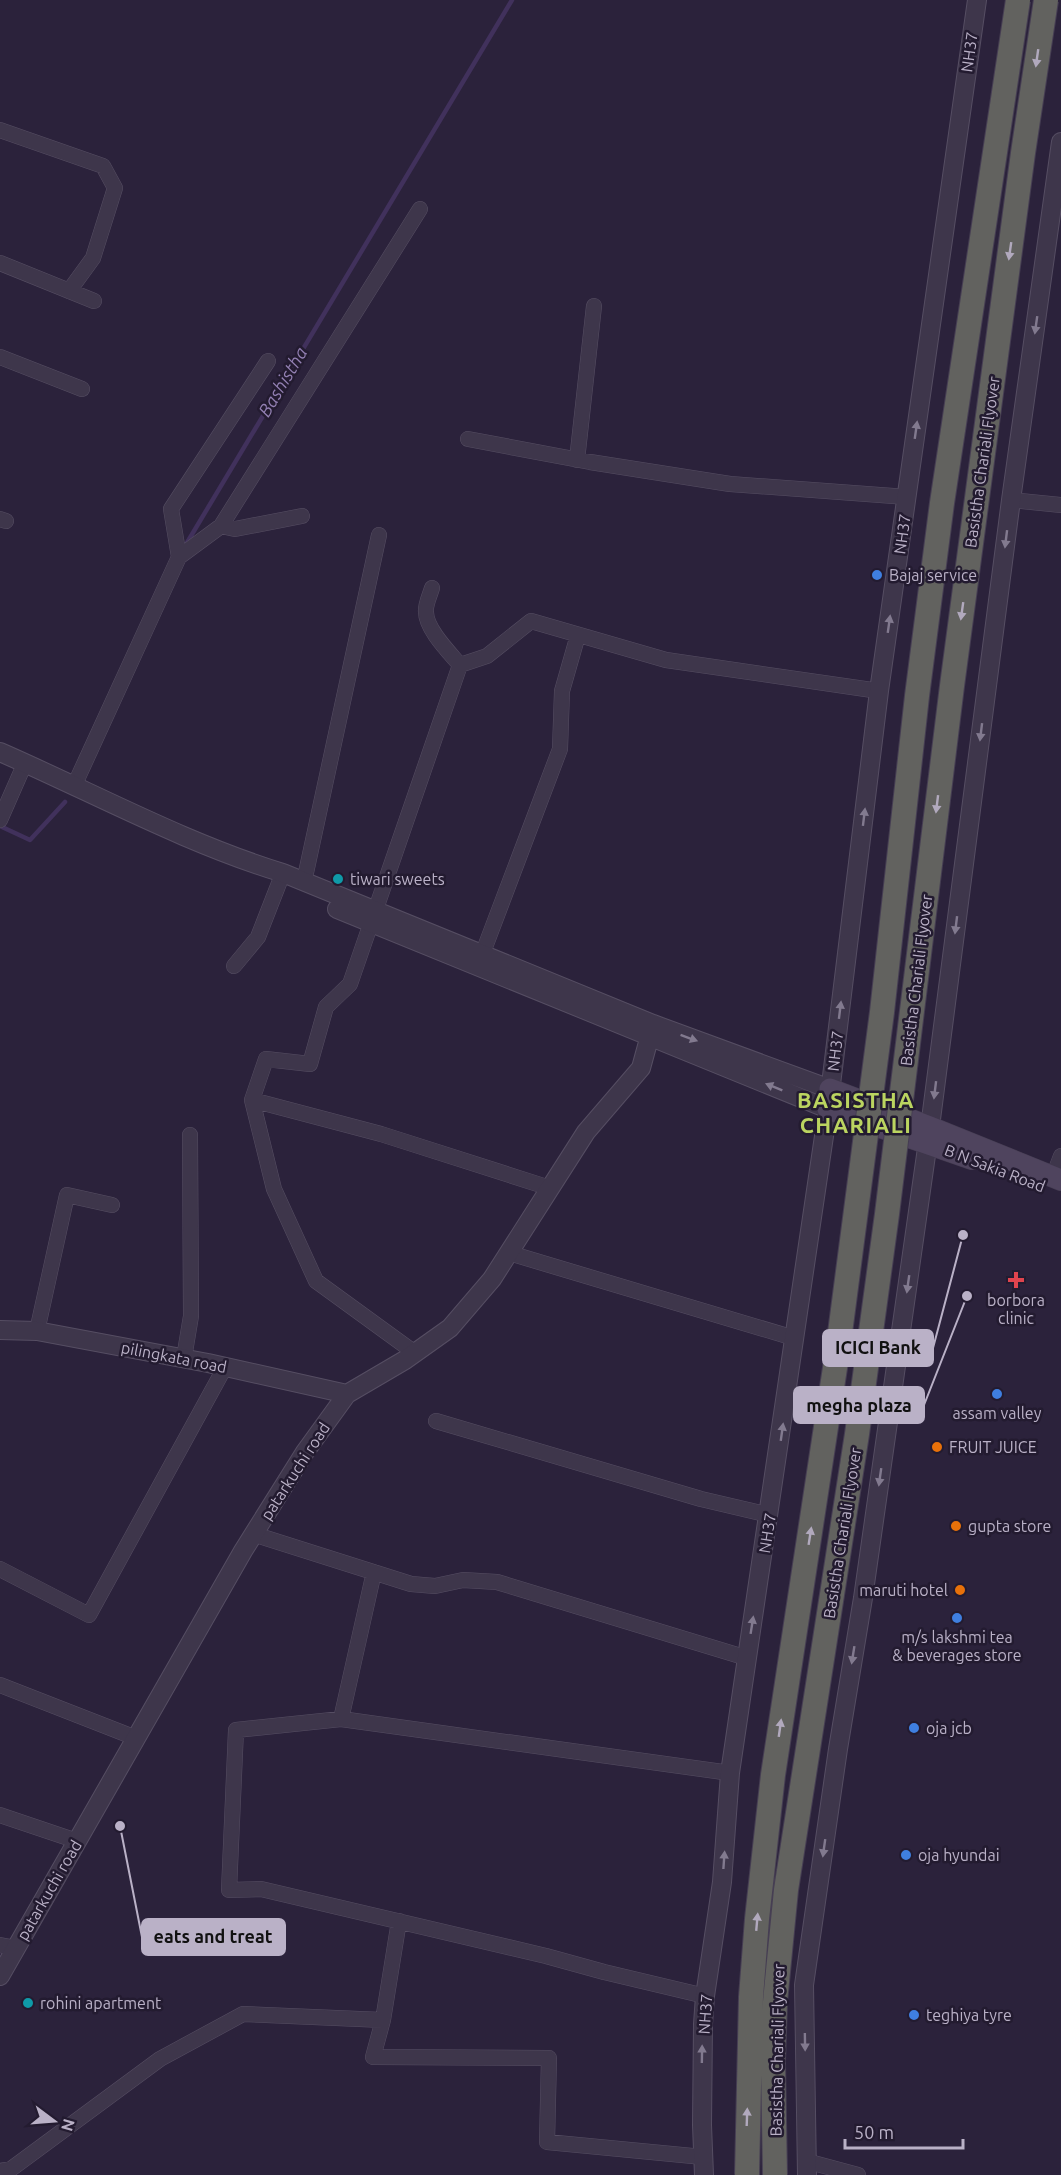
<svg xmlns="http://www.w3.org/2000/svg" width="1061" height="2175" font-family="Ubuntu,sans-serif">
	<rect width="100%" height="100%" fill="#2b223b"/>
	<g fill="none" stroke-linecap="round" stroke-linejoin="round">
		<!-- stream -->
		<path stroke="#41315c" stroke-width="4.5" d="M 185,546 L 512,0
			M 0,826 L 30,840 L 65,802"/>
		<defs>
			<path id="minor" d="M 0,130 L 103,166 L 115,188 L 93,258 L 69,291
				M 0,263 L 94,301
				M 0,357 L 82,389
				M 268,361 L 171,509 L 179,557 L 221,526 L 235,529 L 302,516
				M 468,439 L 590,462 L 730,484 L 907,497
				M 577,460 L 594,306
				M 1011,500 L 1061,505
				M 0,519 L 6,521
				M 221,526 L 420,209
				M 432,588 C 430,595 425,605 426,612 C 426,629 449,652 460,665
				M 74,786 L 179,557
				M 0,820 L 25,763
				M 304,882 L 379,535
				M 482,955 L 560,749 L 562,691 L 578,635
				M 234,966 L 258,937 L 283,873
				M 252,1100 L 266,1059 L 310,1064 L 326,1007 L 350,984 L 460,665 L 487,656 L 531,621 L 666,660 L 879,691
				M 1053,1177 L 1061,1156
				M 509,1253 L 794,1338
				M 37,1331 L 67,1195 L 112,1205
				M 415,1353 L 316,1281 L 274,1189 L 252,1100 L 381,1134 L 550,1188
				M 184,1358 L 191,1316 L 190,1135
				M 436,1421 L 701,1499 L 769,1515
				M 253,1534 L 411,1584 L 435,1586 L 463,1580 L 497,1582 L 747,1658
				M 0,1569 L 89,1615 L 225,1367
				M 374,1572 L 341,1719 L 730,1773
				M 0,1685 L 136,1738
				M 341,1719 L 236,1730 L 229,1890 L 261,1889 L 546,1956 L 604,1972 L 705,1996
				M 0,1815 L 77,1841
				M 399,1921 L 383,2020 L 373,2057 L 549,2058 L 547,2142 L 703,2157
				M 0,1945 L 16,1948
				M 806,2161 L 858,2175
				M 0,2171 L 11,2169 L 160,2059 L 243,2014 L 383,2020"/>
			<path id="tertiary" d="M 0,752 C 94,793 185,843 283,873 L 653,1024 L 830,1089
				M 337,909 L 828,1109
				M 0,1330 L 37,1331 L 208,1363 L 347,1394
				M 0,1976 L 243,1551 L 305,1452 L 347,1394 L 405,1360 L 450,1328 L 492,1279 L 586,1132 L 641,1068 L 653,1024
				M 704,2175 L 702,2125 L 703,2024 L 705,1996 L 722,1882 L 730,1773 L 828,1109 L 879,691 L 977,0
				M 807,2175 L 804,1985 L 838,1749 L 863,1598 L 930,1127 L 1011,500 L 1061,142"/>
			<path id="secondary" d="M 830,1089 L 930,1127 L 1061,1180
				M 828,1109 L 972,1159"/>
		</defs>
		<!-- minor casing -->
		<use href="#minor" stroke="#564e63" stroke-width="16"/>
		<!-- tertiary casing -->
		<use href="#tertiary" stroke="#564e63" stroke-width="20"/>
		<!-- secondary casing -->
		<use href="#secondary" stroke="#443c51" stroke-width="22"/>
		<!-- minor -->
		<use href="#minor" stroke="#3e364b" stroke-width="15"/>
		<!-- tertiary -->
		<use href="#tertiary" stroke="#3e364b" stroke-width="18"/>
		<!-- secondary -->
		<use href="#secondary" stroke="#4f445e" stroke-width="21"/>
		<defs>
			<path id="trunk-bridge" d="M 747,2175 L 751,1997 L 757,1919 L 773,1775 L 838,1348 L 882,1012 L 917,696 L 942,503 L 1018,0
				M 775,2175 L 773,2062 L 775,2002 L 786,1890 L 857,1434 L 887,1214 L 952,686 L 1023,153 L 1046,0"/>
		</defs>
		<!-- trunk-bridge casing -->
		<use href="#trunk-bridge" stroke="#463e53" stroke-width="26" stroke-linecap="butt"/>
		<!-- trunk-bridge -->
		<use href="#trunk-bridge" stroke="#62625f" stroke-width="24"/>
	</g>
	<!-- one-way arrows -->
	<defs><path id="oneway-solid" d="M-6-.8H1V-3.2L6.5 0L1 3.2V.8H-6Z" transform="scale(1.5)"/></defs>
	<g fill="#b1a9bd">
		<use href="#oneway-solid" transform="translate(1037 58) rotate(98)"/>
		<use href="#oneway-solid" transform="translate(1010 251) rotate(98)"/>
		<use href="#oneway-solid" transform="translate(962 611) rotate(98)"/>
		<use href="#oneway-solid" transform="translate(937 804) rotate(97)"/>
		<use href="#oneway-solid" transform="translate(810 1536) rotate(-81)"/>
		<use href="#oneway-solid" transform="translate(780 1728) rotate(-82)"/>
		<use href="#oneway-solid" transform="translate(757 1922) rotate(-85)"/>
		<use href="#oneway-solid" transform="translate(747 2117) rotate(-88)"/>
	</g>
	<g fill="#827a8f">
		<use href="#oneway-solid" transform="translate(1036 325) rotate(98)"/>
		<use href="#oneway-solid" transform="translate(916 430) rotate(-82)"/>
		<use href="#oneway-solid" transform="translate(1006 539) rotate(97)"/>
		<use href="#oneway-solid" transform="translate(889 624) rotate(-82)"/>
		<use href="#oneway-solid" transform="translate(981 732) rotate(97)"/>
		<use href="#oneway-solid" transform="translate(864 817) rotate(-83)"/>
		<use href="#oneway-solid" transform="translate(956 925) rotate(97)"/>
		<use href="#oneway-solid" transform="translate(840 1010) rotate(-83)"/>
		<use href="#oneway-solid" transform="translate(689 1038) rotate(20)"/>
		<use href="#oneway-solid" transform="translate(774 1087) rotate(-158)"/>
		<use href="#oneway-solid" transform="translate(935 1090) rotate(97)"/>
		<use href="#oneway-solid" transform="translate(908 1284) rotate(98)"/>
		<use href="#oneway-solid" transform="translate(782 1432) rotate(-82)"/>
		<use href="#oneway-solid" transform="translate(880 1477) rotate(98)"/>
		<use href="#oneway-solid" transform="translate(752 1625) rotate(-81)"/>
		<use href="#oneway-solid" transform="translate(853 1655) rotate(99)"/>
		<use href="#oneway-solid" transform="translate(824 1848) rotate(98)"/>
		<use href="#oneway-solid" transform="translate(724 1860) rotate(-86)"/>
		<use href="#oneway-solid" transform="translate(805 2042) rotate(89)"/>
		<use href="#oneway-solid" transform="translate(702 2054) rotate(-89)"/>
	</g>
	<!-- markers -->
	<g fill="#3f7fe0" stroke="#231b30" stroke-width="2">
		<circle cx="877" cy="575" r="6"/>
		<circle cx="997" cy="1394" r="6"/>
		<circle cx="957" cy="1618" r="6"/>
		<circle cx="914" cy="1728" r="6"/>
		<circle cx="906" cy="1855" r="6"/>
		<circle cx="914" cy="2015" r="6"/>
	</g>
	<g fill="#0f9aa8" stroke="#231b30" stroke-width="2">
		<circle cx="338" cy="879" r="6"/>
		<circle cx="28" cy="2003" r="6"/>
	</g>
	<path fill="#e0444e" stroke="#231b30" stroke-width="2" d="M1013 1271h6v6h6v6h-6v6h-6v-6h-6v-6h6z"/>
	<g fill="#e8710a" stroke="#231b30" stroke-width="2">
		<circle cx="937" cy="1447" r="6"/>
		<circle cx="956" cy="1526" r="6"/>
		<circle cx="960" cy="1590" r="6"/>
	</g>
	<g text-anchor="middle" stroke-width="5" stroke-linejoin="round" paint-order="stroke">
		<!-- street labels -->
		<g font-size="16" fill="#bab1c7" stroke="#231b30">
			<text transform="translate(969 52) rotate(-82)" y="6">NH37</text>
			<text transform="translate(982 462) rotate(-82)" y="6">Basistha Chariali Flyover</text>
			<text transform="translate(902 534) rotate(-82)" y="6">NH37</text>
			<text transform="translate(916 980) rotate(-83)" y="6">Basistha Chariali Flyover</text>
			<text transform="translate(835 1051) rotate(-83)" y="6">NH37</text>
			<text transform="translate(995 1168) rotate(21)" y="6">B N Sakia Road</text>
			<text transform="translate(174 1357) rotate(11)" y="6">pilingkata road</text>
			<text transform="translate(295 1471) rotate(-57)" y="6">patarkuchi road</text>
			<text transform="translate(767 1533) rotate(-81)" y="6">NH37</text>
			<text transform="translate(842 1533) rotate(-81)" y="6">Basistha Chariali Flyover</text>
			<text transform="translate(49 1890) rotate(-60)" y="6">patarkuchi road</text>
			<text transform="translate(705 2014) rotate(-86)" y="6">NH37</text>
			<text transform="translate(777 2050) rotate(-89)" y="6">Basistha Chariali Flyover</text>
		</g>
		<!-- poi labels -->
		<g font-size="16" fill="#bab1c7" stroke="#231b30" text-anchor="start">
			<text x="889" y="581">Bajaj service</text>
			<text x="350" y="885">tiwari sweets</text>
			<text x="1016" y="1306" text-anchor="middle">borbora<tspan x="1016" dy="18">clinic</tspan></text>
			<text x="997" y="1419" text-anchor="middle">assam valley</text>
			<text x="949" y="1453">FRUIT JUICE</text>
			<text x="968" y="1532">gupta store</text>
			<text x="948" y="1596" text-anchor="end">maruti hotel</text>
			<text x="957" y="1643" text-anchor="middle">m/s lakshmi tea<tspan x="957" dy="18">&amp; beverages store</tspan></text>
			<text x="926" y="1734">oja jcb</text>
			<text x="918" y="1861">oja hyundai</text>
			<text x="40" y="2009">rohini apartment</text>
			<text x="926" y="2021">teghiya tyre</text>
		</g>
		<!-- water labels -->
		<g font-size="18" font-style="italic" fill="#9380b3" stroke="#231b30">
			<text transform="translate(283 382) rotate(-59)" y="6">Bashistha</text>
		</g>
		<!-- district labels -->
		<g font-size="22" font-weight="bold" letter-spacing="1.5" fill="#bbd460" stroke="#231b30">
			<text x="856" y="1108">BASISTHA<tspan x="856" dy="25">CHARIALI</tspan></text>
		</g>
	</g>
	<!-- callouts -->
	<path fill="none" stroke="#bab1c7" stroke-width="2" d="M963 1235L933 1348M967 1296L924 1405M120 1826L142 1937"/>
	<g fill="#bab1c7" stroke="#231b30" stroke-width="2">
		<circle cx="963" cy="1235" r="6"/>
		<circle cx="967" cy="1296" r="6"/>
		<circle cx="120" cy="1826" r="6"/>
	</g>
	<g fill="#bab1c7" stroke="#bab1c7" stroke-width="2">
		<rect x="823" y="1330" width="110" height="36" rx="6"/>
		<rect x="794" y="1387" width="130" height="36" rx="6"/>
		<rect x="142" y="1919" width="143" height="36" rx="6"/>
	</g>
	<g font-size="18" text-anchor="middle" font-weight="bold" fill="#111">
		<text x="878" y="1354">ICICI Bank</text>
		<text x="859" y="1412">megha plaza</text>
		<text x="213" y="1943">eats and treat</text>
	</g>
	<!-- north arrow -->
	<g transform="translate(54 2121) rotate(106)" stroke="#231b30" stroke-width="4.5" paint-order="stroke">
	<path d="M0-4.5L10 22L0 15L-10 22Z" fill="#bab1c7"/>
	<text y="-9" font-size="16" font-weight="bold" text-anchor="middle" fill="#bab1c7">N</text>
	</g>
	<!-- scale -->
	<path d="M845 2139v9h118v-9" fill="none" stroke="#bab1c7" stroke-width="3"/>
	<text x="854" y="2139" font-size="18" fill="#bab1c7" stroke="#231b30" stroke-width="4.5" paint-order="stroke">50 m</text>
</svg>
